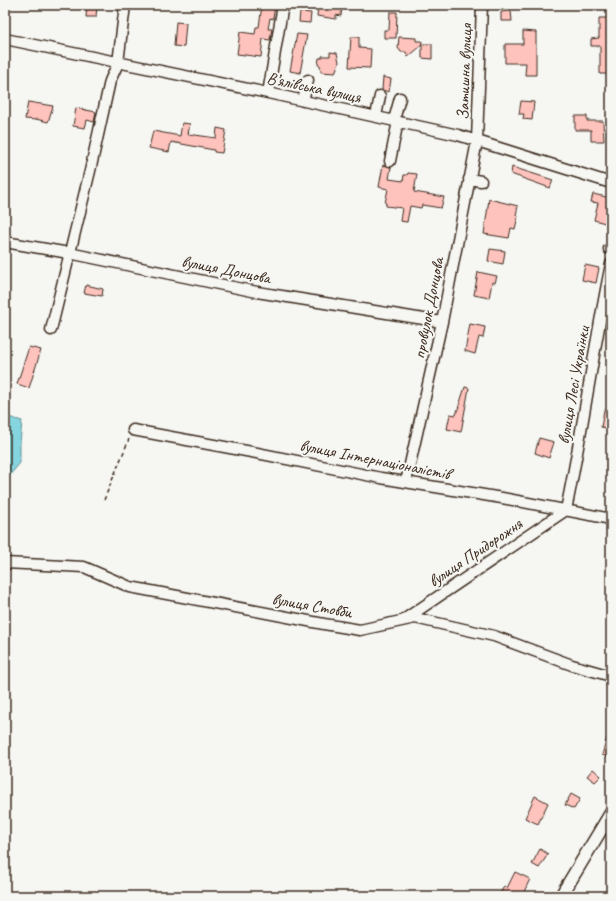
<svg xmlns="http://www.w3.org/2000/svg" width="616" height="901" font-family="Caveat,sans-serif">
	<rect width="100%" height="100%" fill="#f6f6f2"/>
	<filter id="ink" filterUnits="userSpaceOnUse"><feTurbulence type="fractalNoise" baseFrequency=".025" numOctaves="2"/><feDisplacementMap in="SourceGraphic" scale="8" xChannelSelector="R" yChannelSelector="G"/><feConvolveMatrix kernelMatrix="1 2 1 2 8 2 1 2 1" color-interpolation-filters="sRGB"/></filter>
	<g filter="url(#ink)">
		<!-- water -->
		<path fill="#84d5df" stroke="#679192" d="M 5,416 L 22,421 L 20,444 L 20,463 L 9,476 L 5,477 Z"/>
		<!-- building -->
		<path fill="#ffc3bd" stroke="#3b2a1e" d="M 87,5 L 97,5 L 96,17 L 86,17 Z
			M 262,5 L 275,5 L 273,19 L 270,18 L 268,29 L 272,29 L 270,40 L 263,39 L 261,57 L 237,54 L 240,32 L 255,34 L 256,27 L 259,27 Z
			M 318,5 L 342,5 L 341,16 L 336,15 L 336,19 L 317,16 Z
			M 511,11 L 512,21 L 501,21 L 501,12 Z
			M 300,12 L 311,13 L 310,23 L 299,22 Z
			M 390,12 L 397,12 L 396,38 L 384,38 L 384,30 L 389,30 Z
			M 599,18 L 611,18 L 611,74 L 600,74 L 600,46 L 591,46 L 591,39 L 599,38 Z
			M 176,22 L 186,23 L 184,47 L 174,46 Z
			M 523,31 L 536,32 L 536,75 L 525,75 L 526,63 L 505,63 L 505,44 L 523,44 Z
			M 297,34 L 307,35 L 300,73 L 290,71 Z
			M 351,37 L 359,37 L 359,48 L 371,49 L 370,68 L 349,67 Z
			M 399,37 L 416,38 L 416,41 L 422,41 L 421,46 L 408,57 L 406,52 L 401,52 L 398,48 Z
			M 422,44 L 432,44 L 432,59 L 422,58 Z
			M 330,52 L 337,53 L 339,62 L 335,73 L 321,72 L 320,65 L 318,65 L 319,58 L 322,58 L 322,56 L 330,56 Z
			M 383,77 L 391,79 L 389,92 L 382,90 Z
			M 521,101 L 534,102 L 532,120 L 523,119 L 524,114 L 519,114 Z
			M 28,102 L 53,106 L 48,122 L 36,119 L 36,120 L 25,119 Z
			M 76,108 L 96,112 L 94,122 L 87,120 L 85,128 L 73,126 Z
			M 575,116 L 587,116 L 587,121 L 603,121 L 604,141 L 591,141 L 591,130 L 575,130 Z
			M 182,123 L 190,124 L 188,134 L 216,138 L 217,128 L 226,130 L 222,153 L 214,152 L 214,150 L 171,142 L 169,152 L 149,148 L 153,131 L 180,136 Z
			M 383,165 L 391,167 L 389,179 L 403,181 L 404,175 L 407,175 L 408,173 L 417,174 L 414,192 L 444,197 L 441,208 L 422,205 L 421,208 L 410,206 L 407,222 L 400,221 L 402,208 L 386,206 L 386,203 L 385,203 L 388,189 L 379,187 Z
			M 512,167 L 553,180 L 550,188 L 511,174 Z
			M 593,194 L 611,198 L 611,217 L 609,224 L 594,220 L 598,203 L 591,202 Z
			M 489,199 L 518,206 L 516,215 L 518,216 L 515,229 L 511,228 L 509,238 L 484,234 Z
			M 490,249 L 505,251 L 503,264 L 488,261 Z
			M 585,265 L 599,268 L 596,283 L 582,280 Z
			M 478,272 L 497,276 L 495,283 L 492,282 L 489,298 L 474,295 Z
			M 86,285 L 103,289 L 102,296 L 84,293 Z
			M 470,324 L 485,327 L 483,338 L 479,337 L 475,354 L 465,351 Z
			M 29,347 L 41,350 L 29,388 L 17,384 Z
			M 465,387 L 469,388 L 461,432 L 447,429 L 450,414 L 456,415 Z
			M 604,410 L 611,411 L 611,429 L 601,427 Z
			M 539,438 L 554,442 L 549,458 L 535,453 Z
			M 609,731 L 611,731 L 611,758 L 602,755 Z
			M 593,769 L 601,776 L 595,782 L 587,776 Z
			M 571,794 L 580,799 L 574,809 L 565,805 Z
			M 535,796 L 548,803 L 538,824 L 525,818 Z
			M 540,849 L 548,854 L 539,868 L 532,864 Z
			M 515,872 L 530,879 L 522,896 L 499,896 L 504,886 L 507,888 Z"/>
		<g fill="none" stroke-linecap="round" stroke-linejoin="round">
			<defs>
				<path id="minor" d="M 5,39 L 268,93 L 458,135 L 611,183
					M 268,93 L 283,5
					M 303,101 L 308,80
					M 376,116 L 380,96
					M 394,120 L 400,98
					M 390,161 L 398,121
					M 469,179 L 481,181
					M 5,242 L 69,253 L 257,292 L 442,322
					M 609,249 L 611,249
					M 51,330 L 90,171 L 110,81 L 118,63 L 125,5
					M 133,430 L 257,453 L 381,478 L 502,498 L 611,519
					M 406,482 L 442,322 L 477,141 L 482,5
					M 5,563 L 84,567 L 130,587 L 324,624 L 360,630 L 415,618 L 494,636 L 572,665 L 611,676
					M 405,619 L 566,510 C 583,429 594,346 611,264"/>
				<path id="tertiary" d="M 561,896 L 611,813"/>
			</defs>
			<!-- minor casing -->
			<use href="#minor" stroke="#3b2a1e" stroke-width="13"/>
			<!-- tertiary casing -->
			<use href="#tertiary" stroke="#3b2a1e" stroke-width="15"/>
			<!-- path -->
			<path stroke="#3b2a1e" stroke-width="1.5" stroke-dasharray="4 3" stroke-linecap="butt" d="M 104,500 L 129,439"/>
			<!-- minor -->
			<use href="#minor" stroke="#f6f6f2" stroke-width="10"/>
			<!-- tertiary -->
			<use href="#tertiary" stroke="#f6f6f2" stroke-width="12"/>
		</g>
	</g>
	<g text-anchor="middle" stroke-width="4" stroke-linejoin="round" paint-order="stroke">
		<!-- street labels -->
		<g font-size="17" fill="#3b2a1e" stroke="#f6f6f2">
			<text transform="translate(464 72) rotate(-88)" y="6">Затишна вулиця</text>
			<text transform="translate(314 87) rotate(12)" y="6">В’ялівська вулиця</text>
			<text transform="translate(226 269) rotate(11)" y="6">вулиця Донцова</text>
			<text transform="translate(428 308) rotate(-79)" y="6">провулок Донцова</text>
			<text transform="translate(573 385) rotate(-80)" y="6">вулиця Лесі Українки</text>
			<text transform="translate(375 459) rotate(11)" y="6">вулиця Інтернаціоналістів</text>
			<text transform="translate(475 552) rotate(-34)" y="6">вулиця Придорожня</text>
			<text transform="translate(312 605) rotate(10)" y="6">вулиця Стовби</text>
		</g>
	</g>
	<!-- margin -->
	<rect width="616" height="901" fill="none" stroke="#f6f6f2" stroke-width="20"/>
	<rect x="10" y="10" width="596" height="881" fill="none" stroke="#3b2a1e" stroke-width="1.5" filter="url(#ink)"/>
</svg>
